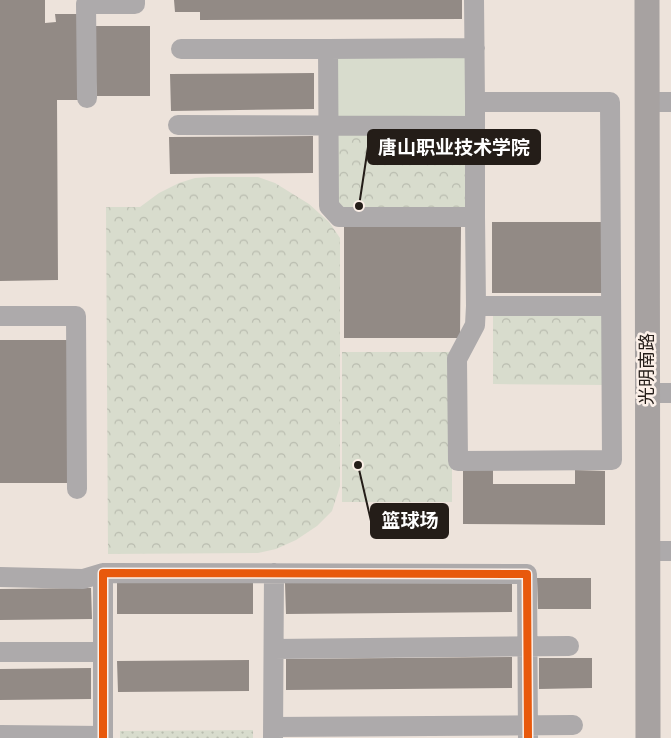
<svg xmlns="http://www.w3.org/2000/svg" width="671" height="738" font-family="'Nunito Sans','Noto Sans SC',sans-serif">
	<defs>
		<pattern id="park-crowns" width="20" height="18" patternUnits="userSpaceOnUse" patternTransform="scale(1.25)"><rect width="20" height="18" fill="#d8dccd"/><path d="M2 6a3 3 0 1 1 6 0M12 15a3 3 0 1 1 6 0" fill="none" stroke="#b9bcaf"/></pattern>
		<pattern id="garden-dots" width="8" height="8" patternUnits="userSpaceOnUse" patternTransform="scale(1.25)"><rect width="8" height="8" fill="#d8dccd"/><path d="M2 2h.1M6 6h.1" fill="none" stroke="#b9bcaf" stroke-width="1.8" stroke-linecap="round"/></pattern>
	</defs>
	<rect width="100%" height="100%" fill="#ede3db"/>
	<!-- grass -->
	<path fill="#d8dccd" d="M 332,54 L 465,54 L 466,123 L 336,124 Z"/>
	<!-- park -->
	<path fill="url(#park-crowns)" d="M 467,128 L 467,211 L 343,212 L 332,199 L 333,132 Z
		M 210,177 L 258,177 L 275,183 L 309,204 L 329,222 L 340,238 L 340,486 L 332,511 L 317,526 L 296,540 L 276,549 L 258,553 L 108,554 L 106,207 L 140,207 L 159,193 L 179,183 L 195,178 Z
		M 493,311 L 598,311 L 606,319 L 605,385 L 493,384 Z
		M 342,352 L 452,352 L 452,502 L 342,502 Z"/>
	<!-- garden -->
	<path fill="url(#garden-dots)" d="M 253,730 L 253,738 L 120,738 L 120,731 Z"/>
	<!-- building -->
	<path fill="#928a85" d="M 0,0 L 45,0 L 45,23 L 56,22 L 55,14 L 82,14 L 82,100 L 57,100 L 58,280 L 0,281 Z
		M 174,0 L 462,0 L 462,19 L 200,20 L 200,12 L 175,12 Z
		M 92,26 L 150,26 L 150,96 L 97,96 Z
		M 314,73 L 314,109 L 171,111 L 170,74 Z
		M 313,136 L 313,173 L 170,174 L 169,137 Z
		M 492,222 L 605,222 L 605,293 L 492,293 Z
		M 344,227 L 461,227 L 460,338 L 344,338 Z
		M 0,340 L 68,340 L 69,483 L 0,483 Z
		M 463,470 L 493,470 L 493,484 L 575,484 L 575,470 L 605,471 L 605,525 L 463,524 Z
		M 537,578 L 591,578 L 591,609 L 538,609 Z
		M 512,581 L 512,612 L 286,614 L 285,583 Z
		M 117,583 L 253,583 L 253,614 L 117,614 Z
		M 91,588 L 92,619 L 0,620 L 0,589 Z
		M 512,657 L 512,688 L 286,690 L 286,659 Z
		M 539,658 L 592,658 L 592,688 L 539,689 Z
		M 249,660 L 249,691 L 118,692 L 117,661 Z
		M 91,668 L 91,699 L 0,700 L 0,669 Z"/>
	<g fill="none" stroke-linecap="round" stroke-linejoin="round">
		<!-- minor -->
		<path stroke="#adaaab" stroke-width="20" d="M 474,0 L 475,102 L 475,217 L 476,306 L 475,325 L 457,359 L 458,461 L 612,460 L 610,102 L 475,102
			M 475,48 L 328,49 L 329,206 L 339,217 L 475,217
			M 181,49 L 328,49
			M 87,98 L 86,4 L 135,4 L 135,0
			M 647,102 L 671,102
			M 178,125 L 475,126
			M 476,306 L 611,306
			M 0,316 L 76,316 L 77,489
			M 647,393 L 671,393
			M 648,551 L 671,551
			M 0,577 L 83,579 L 103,573
			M 274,649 L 569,646
			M 0,652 L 103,652
			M 273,727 L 573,725
			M 0,735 L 103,736
			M 103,738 L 103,573 L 527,574 L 528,738
			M 273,738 L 274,573"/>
		<!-- major -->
		<path stroke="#a7a2a1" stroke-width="25" d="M 647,0 L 648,738"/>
		<defs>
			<path id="cycleway" d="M 103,738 L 103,573 L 527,574 L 528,738"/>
		</defs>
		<!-- cycleway casing -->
		<use href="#cycleway" stroke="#fcf0e8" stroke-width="11"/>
		<!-- cycleway -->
		<use href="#cycleway" stroke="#e8590c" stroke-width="8"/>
	</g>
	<g text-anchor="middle" stroke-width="5" stroke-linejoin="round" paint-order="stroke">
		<!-- street labels -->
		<g font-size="18" fill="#241d18" stroke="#fcf0e8">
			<text transform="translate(647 369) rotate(-90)" y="6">光明南路</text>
		</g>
	</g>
	<!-- callouts -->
	<path fill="none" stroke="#241d18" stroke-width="2" d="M359 206L368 147M358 465L371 521"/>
	<g fill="#241d18" stroke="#fcf0e8" stroke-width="2">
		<circle cx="359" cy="206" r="5"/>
		<circle cx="358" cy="465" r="5"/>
	</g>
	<g fill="#241d18" stroke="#241d18" stroke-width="2">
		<rect x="368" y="130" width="172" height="34" rx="5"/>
		<rect x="371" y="504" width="77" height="34" rx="5"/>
	</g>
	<g font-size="19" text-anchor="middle" font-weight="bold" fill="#fff">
		<text x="454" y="154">唐山职业技术学院</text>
		<text x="410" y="527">篮球场</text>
	</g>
</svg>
